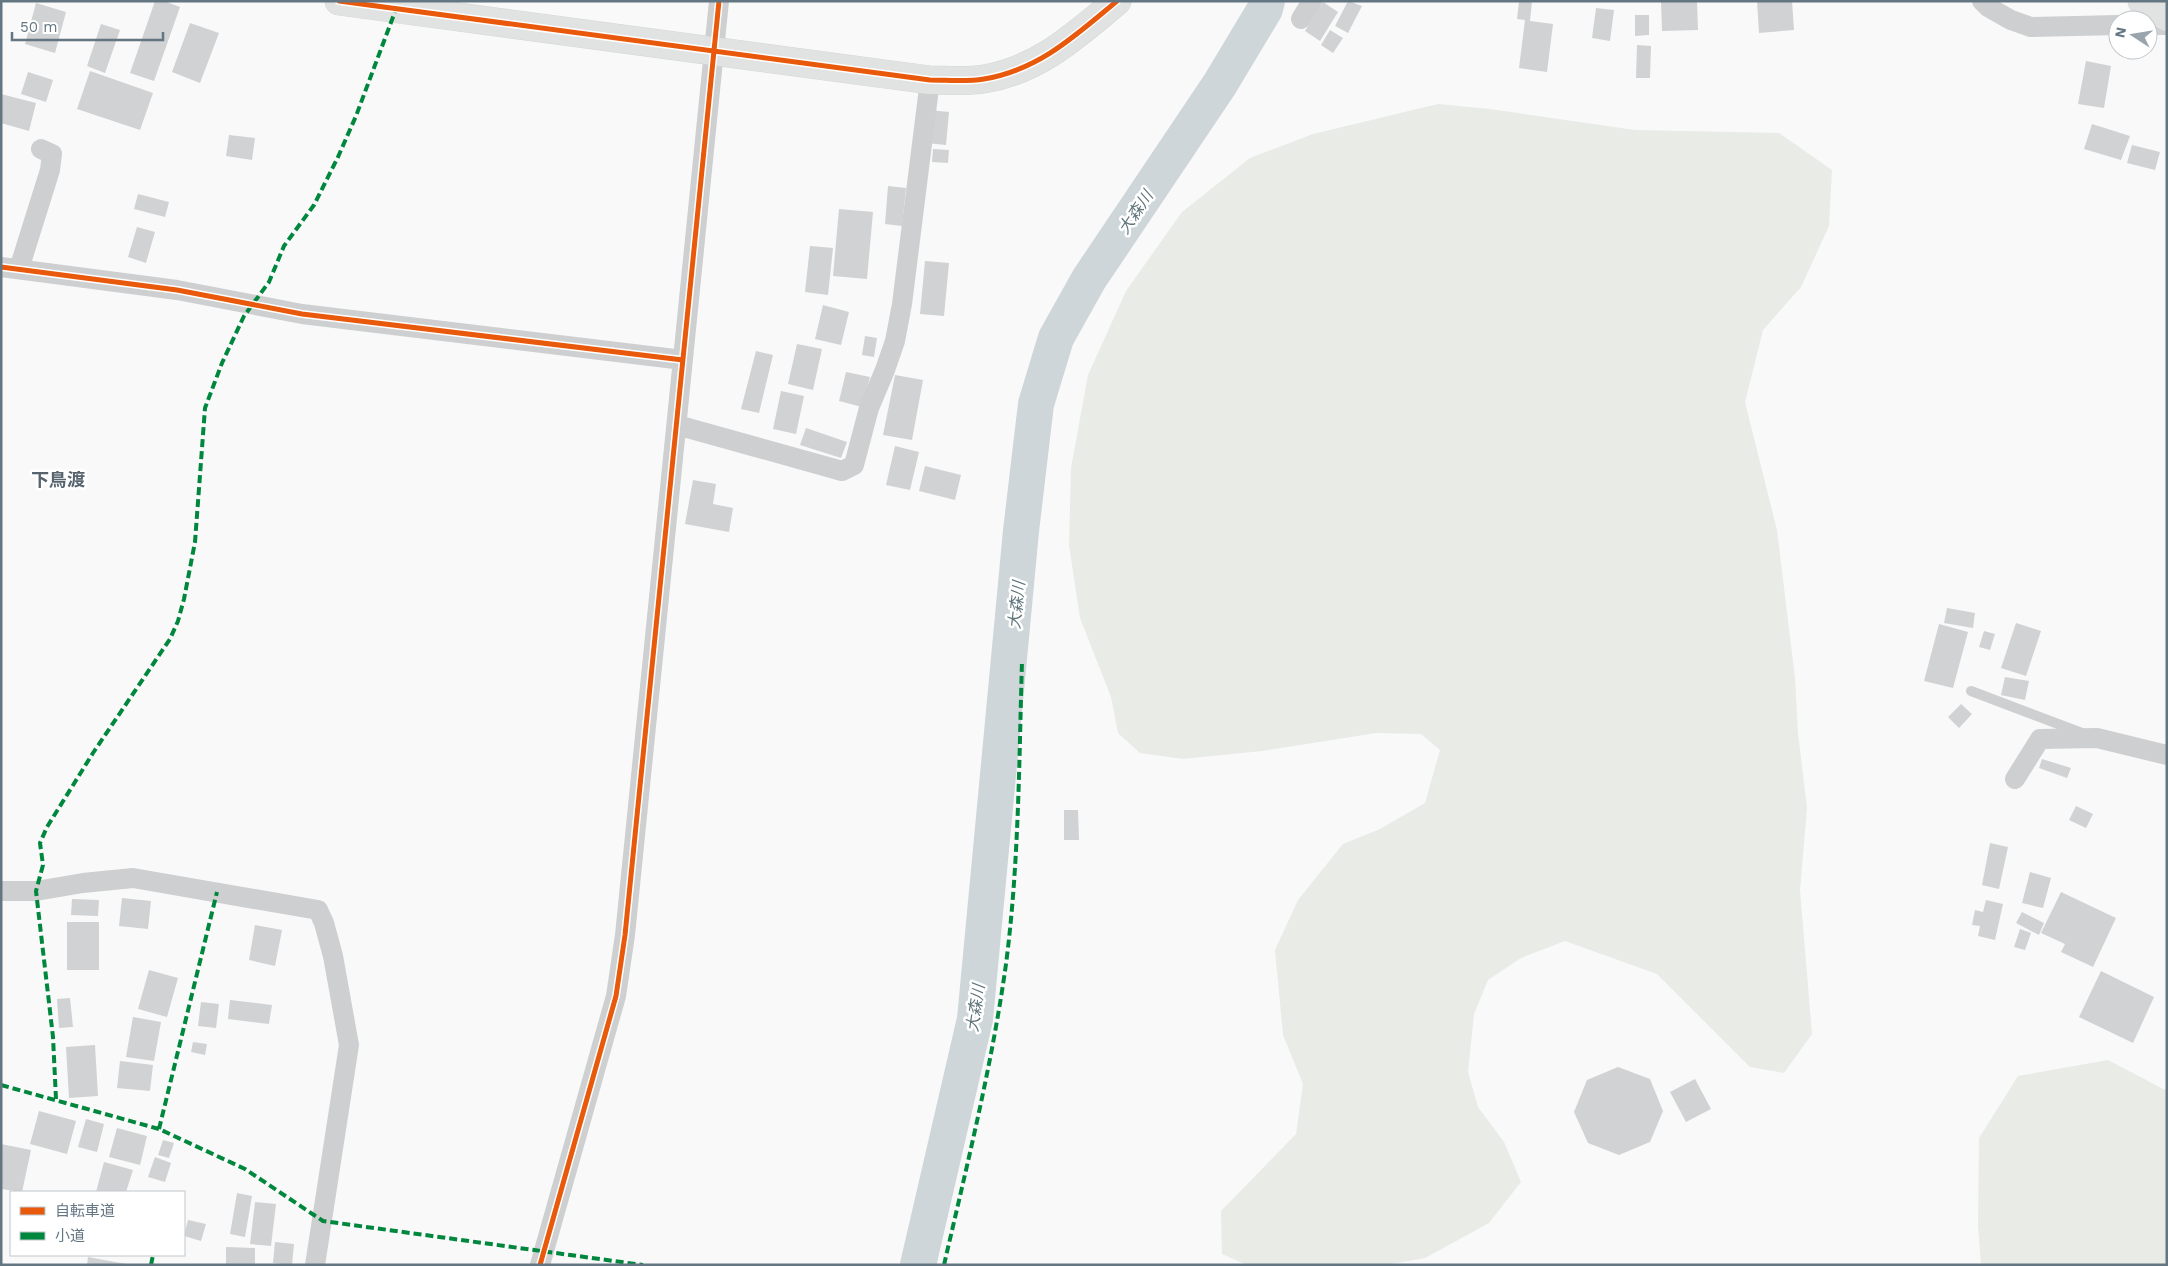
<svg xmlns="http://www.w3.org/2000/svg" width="2168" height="1266" font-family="'Work Sans','Noto Sans JP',sans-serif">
	<rect width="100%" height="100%" fill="#f9f9f9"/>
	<!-- green -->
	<path fill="#e8ebe6" d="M 1438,104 L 1490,109 L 1635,130 L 1779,133 L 1832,170 L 1829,226 L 1801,287 L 1763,330 L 1745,402 L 1777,530 L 1795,678 L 1798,733 L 1807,808 L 1800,890 L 1812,1034 L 1784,1073 L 1750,1067 L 1657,974 L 1565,941 L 1521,958 L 1488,980 L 1474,1014 L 1468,1072 L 1478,1107 L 1504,1142 L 1521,1182 L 1489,1223 L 1425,1258 L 1385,1265 L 1247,1265 L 1222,1254 L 1221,1211 L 1296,1134 L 1303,1084 L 1283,1035 L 1275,950 L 1298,900 L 1343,844 L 1380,829 L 1425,803 L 1440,750 L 1421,734 L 1376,733 L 1262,751 L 1183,759 L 1140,753 L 1118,733 L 1111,697 L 1080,618 L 1069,545 L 1071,468 L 1088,375 L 1126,291 L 1182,212 L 1250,158 L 1313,134 Z
		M 2108,1060 L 2167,1091 L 2167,1265 L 1981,1265 L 1978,1225 L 1979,1138 L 2018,1076 Z"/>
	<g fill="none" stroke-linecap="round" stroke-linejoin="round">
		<!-- river -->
		<path stroke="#ced6d9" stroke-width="36" d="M 918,1265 L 975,1019 L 1021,531 L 1036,404 L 1056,338 L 1089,279 L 1220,84 L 1265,9 L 1267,1"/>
	</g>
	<!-- building -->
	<path fill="#d0d2d3" d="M 155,1 L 164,1 L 180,7 L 154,81 L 130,73 Z
		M 1348,1 L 1362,6 L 1348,33 L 1335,26 Z
		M 1519,1 L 1532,1 L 1530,21 L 1553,24 L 1547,72 L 1519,68 L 1525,20 L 1517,19 Z
		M 1661,1 L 1697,1 L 1698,30 L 1662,31 Z
		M 1757,1 L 1792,1 L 1794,30 L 1759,33 Z
		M 1323,2 L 1338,12 L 1320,41 L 1305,31 Z
		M 36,3 L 66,12 L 55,53 L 25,44 Z
		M 1596,8 L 1614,10 L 1610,41 L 1592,38 Z
		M 1635,15 L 1649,15 L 1649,35 L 1635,36 Z
		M 190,23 L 219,33 L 200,83 L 172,72 Z
		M 101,24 L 120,30 L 105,73 L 87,66 Z
		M 1330,30 L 1343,38 L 1333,53 L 1321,45 Z
		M 1637,45 L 1651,46 L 1650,78 L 1636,78 Z
		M 2086,61 L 2111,66 L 2104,108 L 2078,104 Z
		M 90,71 L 153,93 L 140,130 L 77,109 Z
		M 28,72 L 53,80 L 46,102 L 21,94 Z
		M 1,94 L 36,103 L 29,131 L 1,123 Z
		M 929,110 L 949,112 L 946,145 L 926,143 Z
		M 2092,124 L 2130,136 L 2121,160 L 2084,149 Z
		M 229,135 L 255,138 L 252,160 L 226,156 Z
		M 2132,145 L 2160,152 L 2155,170 L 2127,163 Z
		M 933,149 L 949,150 L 948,163 L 932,162 Z
		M 888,186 L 906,188 L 902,226 L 885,224 Z
		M 138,194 L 169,202 L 165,217 L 134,209 Z
		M 839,209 L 873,212 L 867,279 L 833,276 Z
		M 137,227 L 155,232 L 146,263 L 128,257 Z
		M 810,246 L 833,248 L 828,295 L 805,292 Z
		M 925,261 L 949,263 L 944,316 L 920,314 Z
		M 823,305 L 849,312 L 841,345 L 815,339 Z
		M 865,336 L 877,338 L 874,357 L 862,355 Z
		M 797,344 L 822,349 L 813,390 L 788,384 Z
		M 756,351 L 773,355 L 759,413 L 741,409 Z
		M 846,372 L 870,377 L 862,407 L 839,401 Z
		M 895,375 L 923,380 L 912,440 L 883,435 Z
		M 781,391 L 804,396 L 796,434 L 773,429 Z
		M 806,428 L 847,442 L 841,458 L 800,445 Z
		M 895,446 L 919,452 L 910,490 L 886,485 Z
		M 925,466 L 961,475 L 955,500 L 919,491 Z
		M 693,480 L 716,484 L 713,504 L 733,508 L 729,532 L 685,524 Z
		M 1947,608 L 1975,613 L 1973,628 L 1944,623 Z
		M 2016,623 L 2041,631 L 2026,676 L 2001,668 Z
		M 1939,624 L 1968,632 L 1953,688 L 1924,681 Z
		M 1984,631 L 1995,634 L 1990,650 L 1979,647 Z
		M 2005,677 L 2029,681 L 2025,700 L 2001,695 Z
		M 1961,704 L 1972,714 L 1959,728 L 1948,717 Z
		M 2042,759 L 2071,768 L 2067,778 L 2039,768 Z
		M 2076,806 L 2093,814 L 2086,828 L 2069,820 Z
		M 1064,810 L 1078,810 L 1079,840 L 1064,840 Z
		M 1990,843 L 2008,847 L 1999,889 L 1982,885 Z
		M 2030,872 L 2051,878 L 2043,908 L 2022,903 Z
		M 2061,892 L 2116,918 L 2093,967 L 2061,952 L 2065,944 L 2041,933 Z
		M 122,898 L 151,901 L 148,929 L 119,926 Z
		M 72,899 L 99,900 L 98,916 L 71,915 Z
		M 1986,900 L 2003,904 L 1995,940 L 1978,936 L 1980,926 L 1972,925 L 1975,910 L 1983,912 Z
		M 2022,912 L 2044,923 L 2039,935 L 2016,923 Z
		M 67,922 L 99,922 L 99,970 L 67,970 Z
		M 255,925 L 282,930 L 275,966 L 249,960 Z
		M 2020,929 L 2031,933 L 2025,950 L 2014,947 Z
		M 149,970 L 178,978 L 167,1017 L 138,1009 Z
		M 2101,971 L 2154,997 L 2133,1043 L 2079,1017 Z
		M 70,998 L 73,1027 L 59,1028 L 57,999 Z
		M 230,1000 L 272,1005 L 269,1024 L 228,1019 Z
		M 201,1002 L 219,1004 L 216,1028 L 198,1026 Z
		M 133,1017 L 161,1022 L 154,1061 L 126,1057 Z
		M 193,1042 L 207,1044 L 205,1055 L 191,1052 Z
		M 95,1045 L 98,1096 L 69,1098 L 66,1047 Z
		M 120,1061 L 153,1065 L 150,1091 L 117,1088 Z
		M 1618,1067 L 1650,1079 L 1663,1111 L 1650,1142 L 1619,1155 L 1588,1143 L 1574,1112 L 1587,1080 Z
		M 1695,1079 L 1711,1109 L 1686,1122 L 1670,1092 Z
		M 39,1111 L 76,1121 L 67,1154 L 30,1144 Z
		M 86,1119 L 104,1124 L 97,1152 L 78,1147 Z
		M 117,1128 L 147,1136 L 140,1165 L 109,1157 Z
		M 163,1140 L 174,1143 L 169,1158 L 158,1155 Z
		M 1,1144 L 31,1150 L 22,1192 L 1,1189 Z
		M 155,1157 L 171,1163 L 165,1182 L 148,1177 Z
		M 104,1162 L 133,1170 L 126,1192 L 96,1192 Z
		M 237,1193 L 252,1196 L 245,1237 L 230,1234 Z
		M 255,1202 L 276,1204 L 271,1246 L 250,1244 Z
		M 188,1220 L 206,1224 L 201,1241 L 184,1236 Z
		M 275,1242 L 294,1244 L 292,1265 L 273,1263 Z
		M 226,1247 L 255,1248 L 255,1265 L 226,1265 Z
		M 88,1257 L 126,1264 L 126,1265 L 87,1265 Z"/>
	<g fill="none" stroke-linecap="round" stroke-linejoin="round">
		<defs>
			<path id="secondary" d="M 339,1 L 930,80 C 947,80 966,82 984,79 C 1039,70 1076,35 1117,1
				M 2142,1 L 2167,17"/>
		</defs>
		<!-- secondary casing -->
		<use href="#secondary" stroke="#d5d6d7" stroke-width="29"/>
		<!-- lane -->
		<path stroke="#cecfd0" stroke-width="10" d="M 1971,691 L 2082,733"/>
		<!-- street -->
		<path stroke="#cecfd0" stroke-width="20" d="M 1982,1 L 1988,7 L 2011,20 L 2031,27 L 2118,25
			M 1301,19 L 1312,1
			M 2148,25 L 2167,25
			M 1,267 L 177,290 L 302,314 L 683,360
			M 19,269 L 50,170 L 52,154 L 41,149
			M 677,425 L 842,471 L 854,465 L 869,408 L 885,370 L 895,341 L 902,304 L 930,80
			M 2015,779 L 2040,739 L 2097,738 L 2167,755
			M 1,891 L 36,891 L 83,883 L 133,878 L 318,910 L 324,923 L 333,956 L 349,1045 L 315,1265
			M 540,1265 L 616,996 L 625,935 L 719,1"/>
		<!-- secondary -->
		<use href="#secondary" stroke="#e1e2e2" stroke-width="28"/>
		<!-- quiet -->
		<path stroke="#00873e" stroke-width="4" stroke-dasharray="8 4" stroke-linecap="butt" d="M 1,1085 L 159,1129 L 245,1169 L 323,1221 L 643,1265
			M 56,1099 L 53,1037 L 36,891 L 43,865 L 40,843 L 47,827 L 93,753 L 170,639 L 178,621 L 184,599 L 195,542 L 205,408 L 222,363 L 244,316 L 269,282 L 284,246 L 314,205 L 338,157 L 356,116 L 396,9
			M 159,1129 L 217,892
			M 151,1265 L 153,1255
			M 944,1265 C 967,1165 992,1065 1006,964 C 1019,864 1019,761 1022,661"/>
		<defs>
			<path id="cycleway" d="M 339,1 L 930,80 C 947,80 966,82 984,79 C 1039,70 1076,35 1117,1
				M 1,267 L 177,290 L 302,314 L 683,360
				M 540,1265 L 616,996 L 625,935 L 719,1"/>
		</defs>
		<!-- cycleway casing -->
		<use href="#cycleway" stroke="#fff" stroke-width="8"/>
		<!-- cycleway -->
		<use href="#cycleway" stroke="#e8590c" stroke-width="5"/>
	</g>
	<g text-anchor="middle" stroke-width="5" stroke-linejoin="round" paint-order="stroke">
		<!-- water labels -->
		<g font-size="16" font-style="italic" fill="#60757c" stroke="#fff">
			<text transform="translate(1135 212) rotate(-56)" y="6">大森川</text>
			<text transform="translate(1016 605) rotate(-84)" y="6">大森川</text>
			<text transform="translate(975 1008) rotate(-82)" y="6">大森川</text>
		</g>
		<!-- quarter labels -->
		<g font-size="18" font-weight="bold" fill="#57646e" stroke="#fff">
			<text x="58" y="486">下鳥渡</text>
		</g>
	</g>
	<!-- border -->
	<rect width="2168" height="1266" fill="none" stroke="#657683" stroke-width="5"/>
	<!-- legend -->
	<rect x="10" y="1191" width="175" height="65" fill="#ffffff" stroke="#c1c8cd"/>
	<rect x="20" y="1207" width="25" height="8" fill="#e8590c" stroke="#c1c8cd"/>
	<text x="55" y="1216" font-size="15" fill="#657683">自転車道</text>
	<rect x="20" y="1232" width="25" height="8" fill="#00873e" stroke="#c1c8cd"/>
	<text x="55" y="1241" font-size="15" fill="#657683">小道</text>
	<!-- north arrow -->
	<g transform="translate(2133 35) rotate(282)"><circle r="24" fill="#ffffff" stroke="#c1c8cd"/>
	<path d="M0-4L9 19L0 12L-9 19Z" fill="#99a4ac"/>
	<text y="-8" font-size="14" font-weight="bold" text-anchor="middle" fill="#657683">N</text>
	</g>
	<!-- scale -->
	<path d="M12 32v8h151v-8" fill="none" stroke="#657683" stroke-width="2.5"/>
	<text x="20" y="32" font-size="15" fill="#657683" stroke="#ffffff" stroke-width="4" paint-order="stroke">50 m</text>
</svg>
